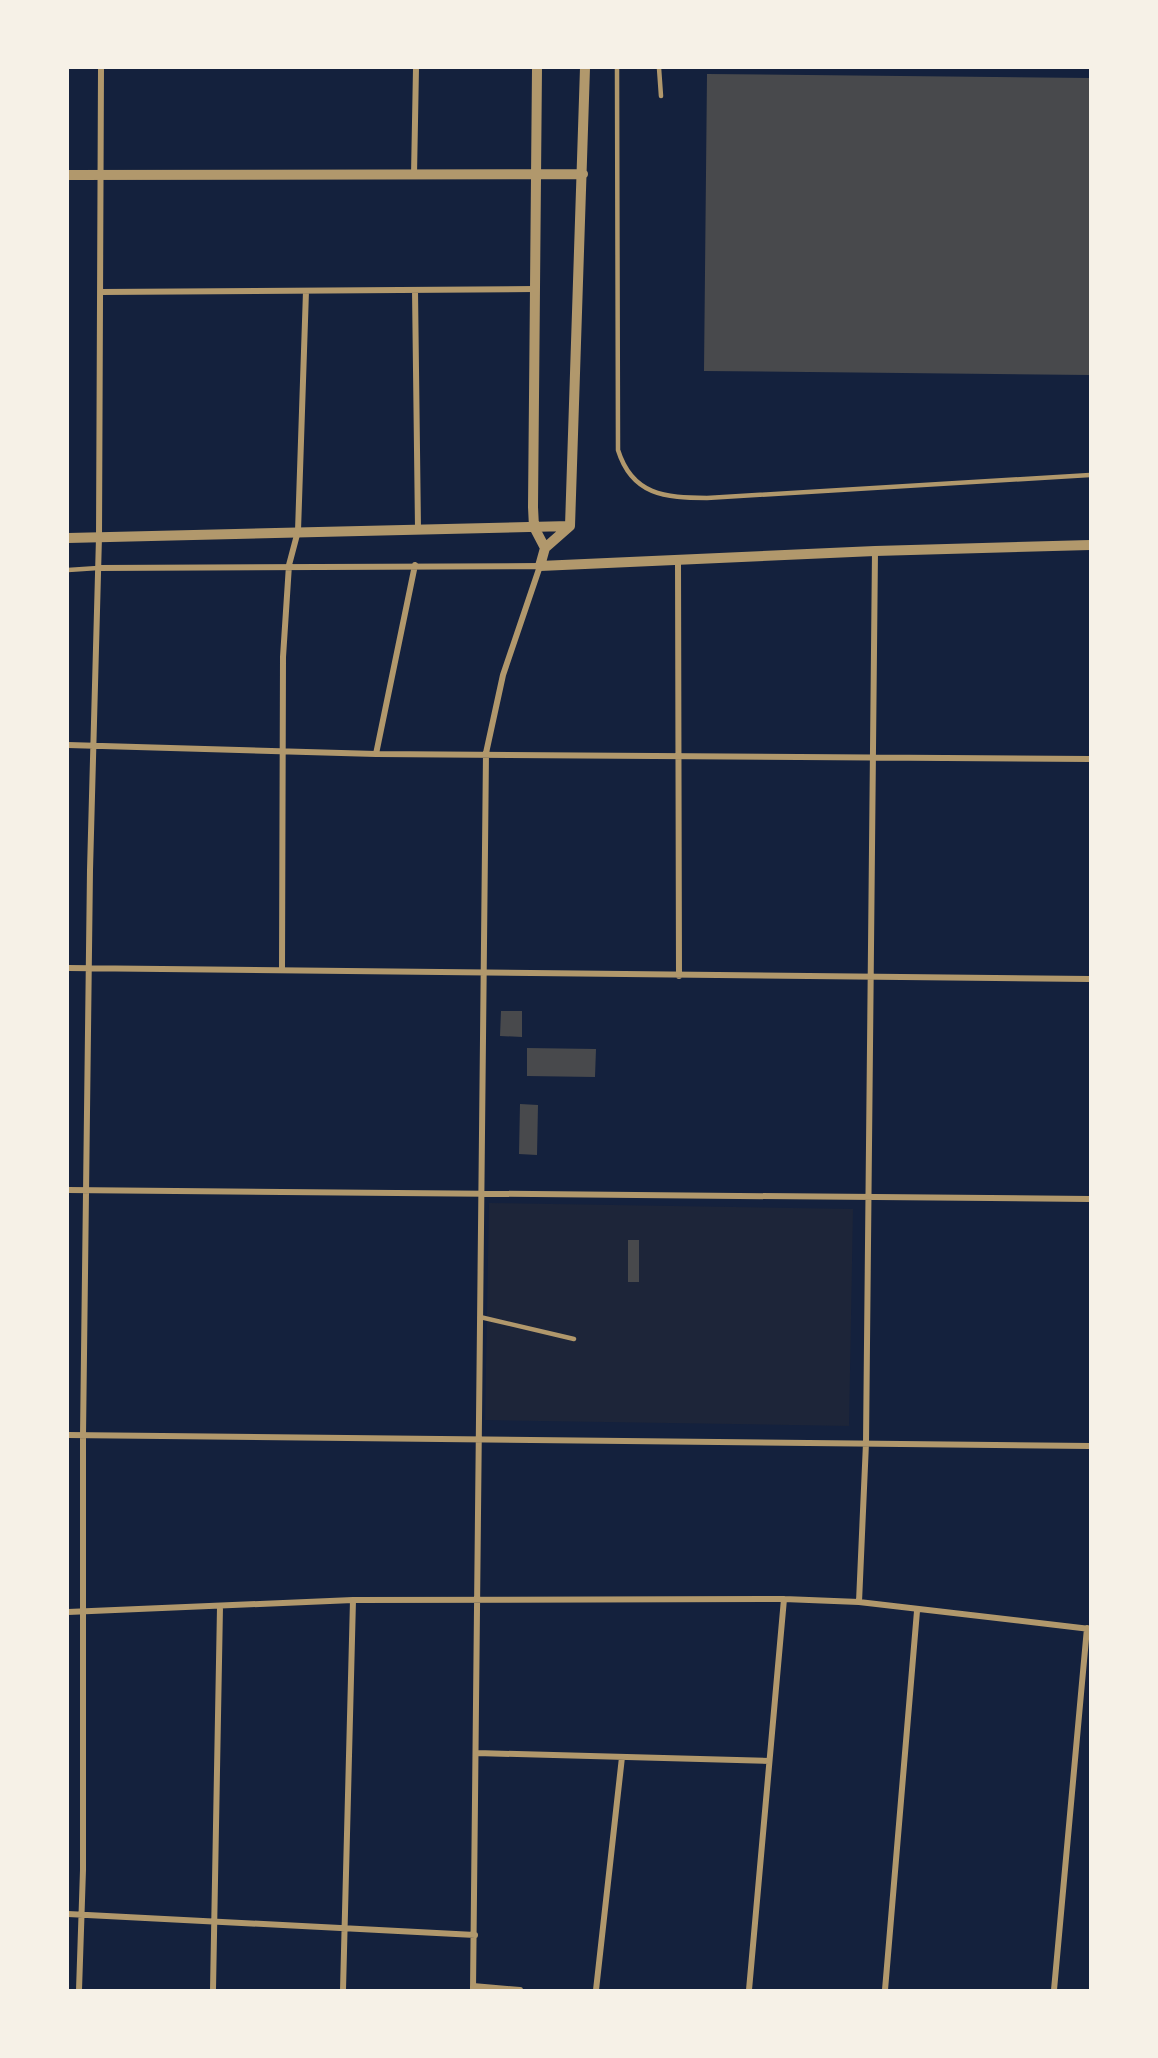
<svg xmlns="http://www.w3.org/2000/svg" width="1158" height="2058" font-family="Overpass,sans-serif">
	<rect width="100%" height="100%" fill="#14213d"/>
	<!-- green -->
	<path fill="#1d2539" d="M 489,1203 L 853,1209 L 849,1426 L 485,1420 Z"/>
	<!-- building -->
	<path fill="#48494c" d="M 707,74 L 1090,78 L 1090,375 L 704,371 Z
		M 501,1011 L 522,1011 L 522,1037 L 500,1036 Z
		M 527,1048 L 596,1049 L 595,1077 L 527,1076 Z
		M 520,1104 L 538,1105 L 537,1155 L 519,1154 Z
		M 628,1240 L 639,1240 L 639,1282 L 628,1282 Z"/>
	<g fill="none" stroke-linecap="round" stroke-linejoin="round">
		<!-- service -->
		<path stroke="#b1986c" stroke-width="4.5" d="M 617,68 L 618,450 C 632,495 665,498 707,498 L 1090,475
			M 659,68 L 661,96
			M 68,570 L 98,568
			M 480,1317 L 574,1339"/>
		<!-- minor -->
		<path stroke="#b1986c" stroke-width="6" d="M 414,175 L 416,68
			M 415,290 L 418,529
			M 101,292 L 534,289
			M 678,561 L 679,976
			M 98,568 L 540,566 L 503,675 L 486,753 L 473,1990
			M 68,745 L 376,754 L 1090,759
			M 376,754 L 415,565
			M 68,968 L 1090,979
			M 282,970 L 283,657 L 289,565 L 298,531 L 306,291
			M 68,1190 L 1090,1199
			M 68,1435 L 1090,1446
			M 859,1602 L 866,1443 L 875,551
			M 68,1612 L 353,1600 L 784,1599 L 859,1602 L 1090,1629
			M 477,1753 L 769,1761
			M 68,1914 L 475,1935
			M 473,1986 L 520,1990
			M 79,1990 L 83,1870 L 83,1435 L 90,870 L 99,537 L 101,68
			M 213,1990 L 220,1607
			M 343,1990 L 353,1600
			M 596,1990 L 622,1757
			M 749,1990 L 784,1599
			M 885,1990 L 917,1611
			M 1054,1990 L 1087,1628"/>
		<!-- tertiary -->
		<path stroke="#b1986c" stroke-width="10" d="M 537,68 L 533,507 L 534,527 L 545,548 L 540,566 L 875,551 L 1090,545
			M 68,175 L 583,174
			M 68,538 L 570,526
			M 545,548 L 570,526 L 585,68"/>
	</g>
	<!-- border -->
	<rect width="1158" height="2058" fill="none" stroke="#f6f1e7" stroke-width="138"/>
</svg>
